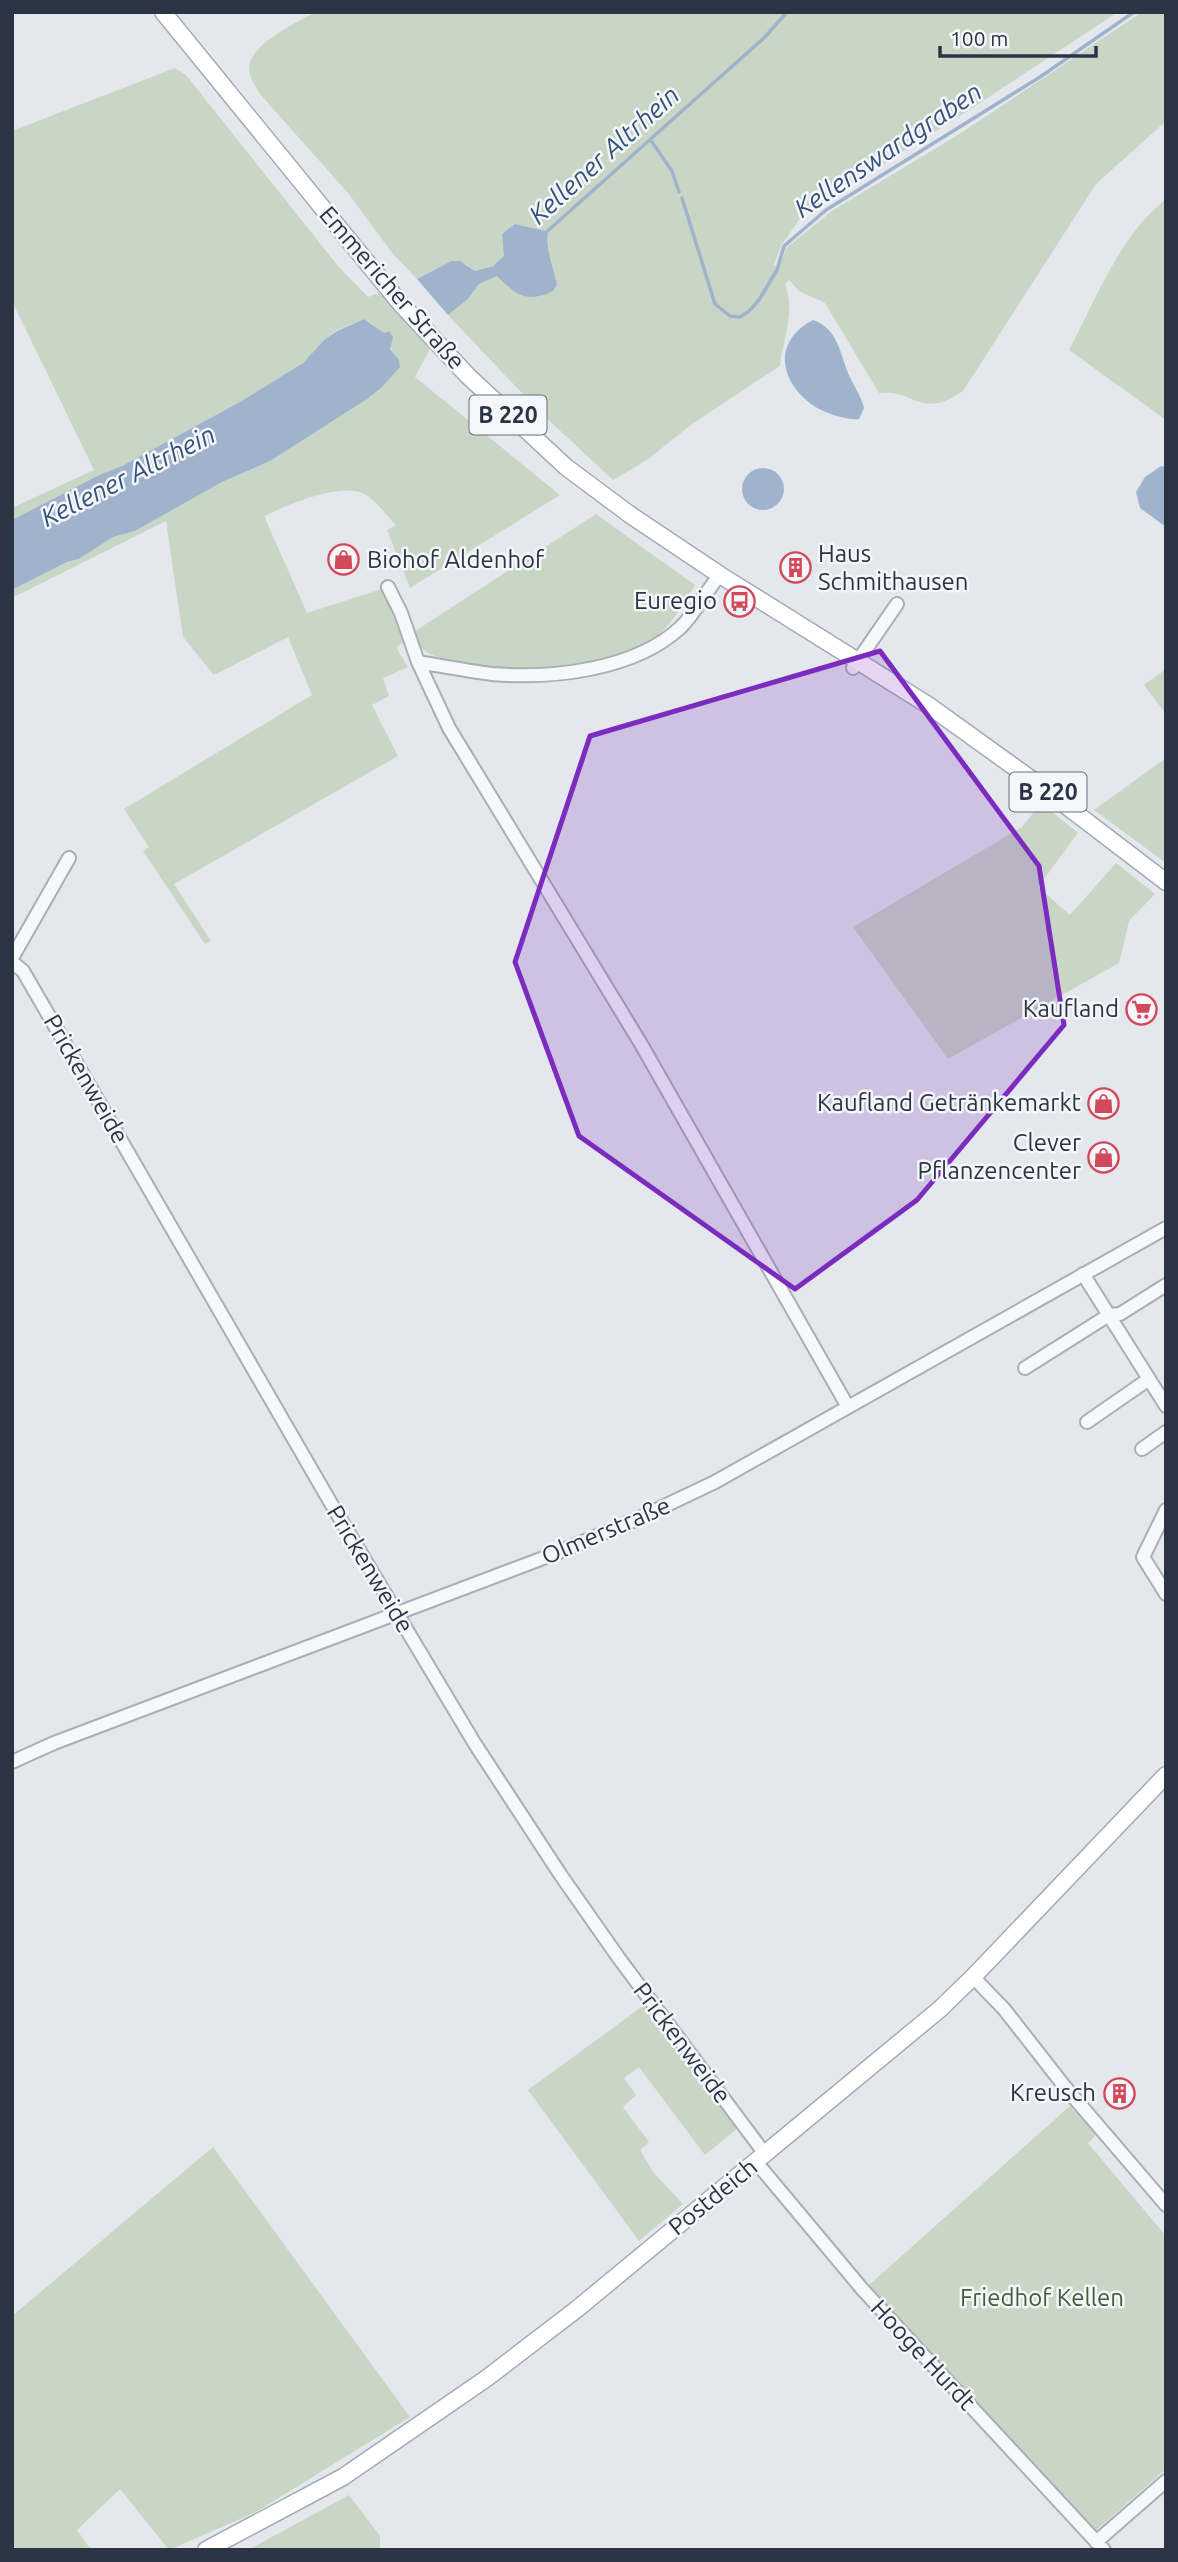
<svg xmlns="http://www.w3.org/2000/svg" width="1178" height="2562" font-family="Ubuntu,sans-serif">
	<rect width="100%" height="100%" fill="#e4e7ec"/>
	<!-- green -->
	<path fill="#c9d6c5" d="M 316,12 L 1118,12 L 963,114 L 803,214 L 781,246 L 774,265 L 779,268 L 786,248 L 832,211 L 961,133 L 1142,12 L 1166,12 L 1166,121 L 1096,184 L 963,391 C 921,421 913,388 879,393 L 825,303 L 799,291 L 789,280 L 785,284 C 796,311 783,339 780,366 L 692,424 L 647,460 L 613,480 L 538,410 L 448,315 L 468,299 L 479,284 L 498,275 L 509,288 L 553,291 L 557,285 L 545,231 L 515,224 L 502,238 L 505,244 L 504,256 L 493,266 L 475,271 L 466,264 L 451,261 L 417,279 L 393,254 L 348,193 L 260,94 C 255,85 249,78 249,68 C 250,44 297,22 316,12 Z
		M 175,68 L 186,75 L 338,266 L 368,297 L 382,292 L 431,347 L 415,377 L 560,495 L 410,588 L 387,530 L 396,525 C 386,515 376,500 364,494 C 340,482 288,505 264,516 L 307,613 L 382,589 L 395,612 L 404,642 L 396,647 L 408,667 L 383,678 L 389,696 L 372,705 L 398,756 L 174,884 L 211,941 L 205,944 L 143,851 L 149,847 L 124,809 L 312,695 L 288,637 L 214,675 L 183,637 L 166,521 L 12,598 L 12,590 L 67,562 L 79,559 L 113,537 L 135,531 L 222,482 L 270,461 L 399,360 C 384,342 388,333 364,319 L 337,330 L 324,340 L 303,363 L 238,403 L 122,466 L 99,475 L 12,520 L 12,508 L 94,470 L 12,301 L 12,131 Z
		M 1166,199 L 1166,420 L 1069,350 C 1096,299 1120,235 1166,199 Z
		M 596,514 L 695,585 C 681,609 667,632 643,646 C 603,670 456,680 420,647 C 416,644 414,638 412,633 Z
		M 1166,669 L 1166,714 L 1144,685 Z
		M 1166,758 L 1166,863 L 1094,810 Z
		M 1041,803 L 1078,833 L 1038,887 L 1070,915 L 1116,863 L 1155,894 L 1129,921 L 1119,963 L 948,1059 L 853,927 L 1022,827 Z
		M 647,2003 L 738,2128 L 705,2155 L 639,2067 L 624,2078 L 636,2095 L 623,2107 L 649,2142 L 640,2150 L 653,2172 L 683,2204 L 639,2241 L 528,2090 Z
		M 1070,2106 L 1096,2135 L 1088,2143 L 1166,2236 L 1166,2469 L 1094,2532 L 951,2380 L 869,2285 Z
		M 213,2147 L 410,2417 L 254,2513 L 169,2550 L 120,2489 L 77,2530 L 91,2550 L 12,2550 L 12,2316 Z
		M 349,2495 L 380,2536 L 380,2547 L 375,2550 L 248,2550 Z"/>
	<!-- water -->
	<path fill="#9fb4cc" d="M 515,224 L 545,231 L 548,235 C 545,244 555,273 557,285 L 553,291 C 526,304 515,294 497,276 L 479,284 L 468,299 L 448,315 L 417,279 L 451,261 L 460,261 L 475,271 L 493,266 L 504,256 L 502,234 Z
		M 364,319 L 384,333 L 389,331 L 393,337 L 390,349 L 399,360 L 400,367 L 382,387 L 367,399 L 270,461 L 222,482 L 135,531 L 113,537 L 79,559 L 67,562 L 12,590 L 12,520 L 99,475 L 122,466 L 238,403 L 303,363 L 324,340 L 337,331 Z
		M 813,320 C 837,328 840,352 848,373 C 853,385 861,395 864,408 L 859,419 C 852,420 845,418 837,416 C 790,404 760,348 813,320 Z
		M 1161,466 L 1166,467 L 1166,527 L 1140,508 L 1136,492 L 1145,477 Z
		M742 489a21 21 0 1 1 42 0a21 21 0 1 1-42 0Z"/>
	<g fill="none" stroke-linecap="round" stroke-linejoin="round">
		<!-- stream -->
		<path stroke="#9fb4cc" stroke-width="3.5" d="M 652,142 L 672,171 L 679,192
			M 682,198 L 715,304 L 730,316 L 740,317 L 749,311 L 759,300 L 777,270 L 784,246 L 826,210 L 1040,77 L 1134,12
			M 543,235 L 765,37 L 787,12"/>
		<defs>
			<path id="minor" d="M 388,587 L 401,613 L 418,662 L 449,728 L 641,1044 L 848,1407
				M 418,662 C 442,666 467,671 492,674 C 553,679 635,670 681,627 C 696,612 706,591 720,575
				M 853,668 L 897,604
				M 12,958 L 69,858
				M 12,962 L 23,971 L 329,1500 L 475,1744 L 560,1874 L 618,1957 L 765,2154
				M 1083,1274 L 1166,1406
				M 1025,1368 L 1109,1315 L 1120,1314 L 1166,1285
				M 1087,1422 L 1149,1379
				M 1142,1449 L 1166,1432
				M 1166,1510 L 1143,1557 L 1166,1594
				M 12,1762 L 54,1743 L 554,1554 L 635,1520 L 715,1482 L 1166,1228
				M 973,1977 L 1004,2009 L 1065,2087 L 1166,2205
				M 756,2162 L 863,2290 L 1104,2550
				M 1096,2542 L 1166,2481"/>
			<path id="major" d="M 163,12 L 400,303 L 468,376 L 566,467 L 629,514 L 720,575 L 928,705 L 1035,782 L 1166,882
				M 206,2550 L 343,2477 L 487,2378 L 577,2309 L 940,2009 L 973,1977 L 1166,1775"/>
		</defs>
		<!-- minor casing -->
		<use href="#minor" stroke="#a9aeb7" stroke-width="16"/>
		<!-- major casing -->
		<use href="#major" stroke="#a3abb8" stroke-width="19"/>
		<!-- minor -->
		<use href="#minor" stroke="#f7f8fa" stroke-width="12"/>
		<!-- major -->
		<use href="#major" stroke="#fff" stroke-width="16"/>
	</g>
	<!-- marked area -->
	<path fill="#7b2cbf" fill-opacity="0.2" stroke="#7b2cbf" stroke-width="5" stroke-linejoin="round" d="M 880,651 L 1039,866 L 1064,1025 L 917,1200 L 795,1289 L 579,1136 L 515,962 L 590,736 Z"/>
	<!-- icons -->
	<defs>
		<symbol id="shop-ring" viewBox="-11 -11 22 22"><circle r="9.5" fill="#f4f6f9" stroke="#d1495b" stroke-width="1.5"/><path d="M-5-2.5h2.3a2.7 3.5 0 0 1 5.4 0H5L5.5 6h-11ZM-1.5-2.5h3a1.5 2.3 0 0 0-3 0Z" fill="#d1495b"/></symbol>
		<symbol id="building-ring" viewBox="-11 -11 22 22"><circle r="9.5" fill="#f4f6f9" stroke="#d1495b" stroke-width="1.5"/><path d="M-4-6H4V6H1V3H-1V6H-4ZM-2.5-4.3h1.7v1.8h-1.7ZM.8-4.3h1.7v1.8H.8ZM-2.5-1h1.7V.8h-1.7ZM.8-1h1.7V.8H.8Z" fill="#d1495b"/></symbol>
		<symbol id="bus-ring" viewBox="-11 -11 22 22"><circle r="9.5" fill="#f4f6f9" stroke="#d1495b" stroke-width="1.5"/><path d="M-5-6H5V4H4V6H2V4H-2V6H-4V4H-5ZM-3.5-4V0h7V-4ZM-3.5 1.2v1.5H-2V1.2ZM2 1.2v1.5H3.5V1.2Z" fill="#d1495b"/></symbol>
		<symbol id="supermarket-ring" viewBox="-11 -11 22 22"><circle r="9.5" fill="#f4f6f9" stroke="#d1495b" stroke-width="1.5"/><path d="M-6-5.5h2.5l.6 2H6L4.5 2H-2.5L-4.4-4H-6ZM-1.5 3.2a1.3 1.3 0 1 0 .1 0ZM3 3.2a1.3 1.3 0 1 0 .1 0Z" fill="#d1495b"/></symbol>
	</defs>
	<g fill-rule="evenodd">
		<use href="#shop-ring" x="326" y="542" width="35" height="35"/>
		<use href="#building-ring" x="778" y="550" width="35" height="35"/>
		<use href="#bus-ring" x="722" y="584" width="35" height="35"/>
		<use href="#supermarket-ring" x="1124" y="992" width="35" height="35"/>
		<use href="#shop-ring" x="1086" y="1086" width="35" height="35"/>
		<use href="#shop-ring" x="1086" y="1140" width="35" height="35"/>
		<use href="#building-ring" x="1102" y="2076" width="35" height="35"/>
	</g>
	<g text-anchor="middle" stroke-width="5" stroke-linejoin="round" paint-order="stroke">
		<!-- shield labels -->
		<g fill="#f4f6f9" stroke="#676e7b" stroke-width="2">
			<rect x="469.5" y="395.5" width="77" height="39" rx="5"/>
			<rect x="1009.5" y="772.5" width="77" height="39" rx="5"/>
		</g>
		<g font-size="23" font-weight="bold" fill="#2b3445">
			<text x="508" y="423">B 220</text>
			<text x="1048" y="800">B 220</text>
		</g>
		<!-- street labels -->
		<g font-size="24" fill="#2b3445" stroke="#f4f6f9">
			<text transform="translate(392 288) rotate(49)" y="8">Emmericher Straße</text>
			<text transform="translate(86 1079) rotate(60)" y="8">Prickenweide</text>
			<text transform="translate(606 1531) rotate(-23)" y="8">Olmerstraße</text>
			<text transform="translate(370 1569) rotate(59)" y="8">Prickenweide</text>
			<text transform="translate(682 2043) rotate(53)" y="8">Prickenweide</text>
			<text transform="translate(713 2197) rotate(-39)" y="8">Postdeich</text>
			<text transform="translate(923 2355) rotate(47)" y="8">Hooge Hurdt</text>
		</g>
		<!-- poi labels -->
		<g font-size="24" fill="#2b3445" stroke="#f4f6f9" text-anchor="end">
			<text x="818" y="562" text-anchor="start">Haus<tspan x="818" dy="28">Schmithausen</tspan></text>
			<text x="367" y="568" text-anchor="start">Biohof Aldenhof</text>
			<text x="717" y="609">Euregio</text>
			<text x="1119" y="1017">Kaufland</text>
			<text x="1081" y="1111">Kaufland Getränkemarkt</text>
			<text x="1081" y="1151">Clever<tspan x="1081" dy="28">Pflanzencenter</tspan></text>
			<text x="1096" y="2101">Kreusch</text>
		</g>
		<!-- park labels -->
		<g font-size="24" fill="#3f6138" stroke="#f4f6f9">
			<text x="1042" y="2306">Friedhof Kellen</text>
		</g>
		<!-- water labels -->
		<g font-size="26" font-style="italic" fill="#34527a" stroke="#f4f6f9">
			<text transform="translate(888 150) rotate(-34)" y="9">Kellenswardgraben</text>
			<text transform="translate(604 155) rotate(-42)" y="9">Kellener Altrhein</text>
			<text transform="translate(128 476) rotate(-27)" y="9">Kellener Altrhein</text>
		</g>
	</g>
	<!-- border -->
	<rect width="1178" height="2562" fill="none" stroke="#2b3445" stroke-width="28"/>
	<!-- scale -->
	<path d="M940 46v10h156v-10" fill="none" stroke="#2b3445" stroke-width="3.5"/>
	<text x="950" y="46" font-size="21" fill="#2b3445" stroke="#f4f6f9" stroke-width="5" paint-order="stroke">100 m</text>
</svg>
